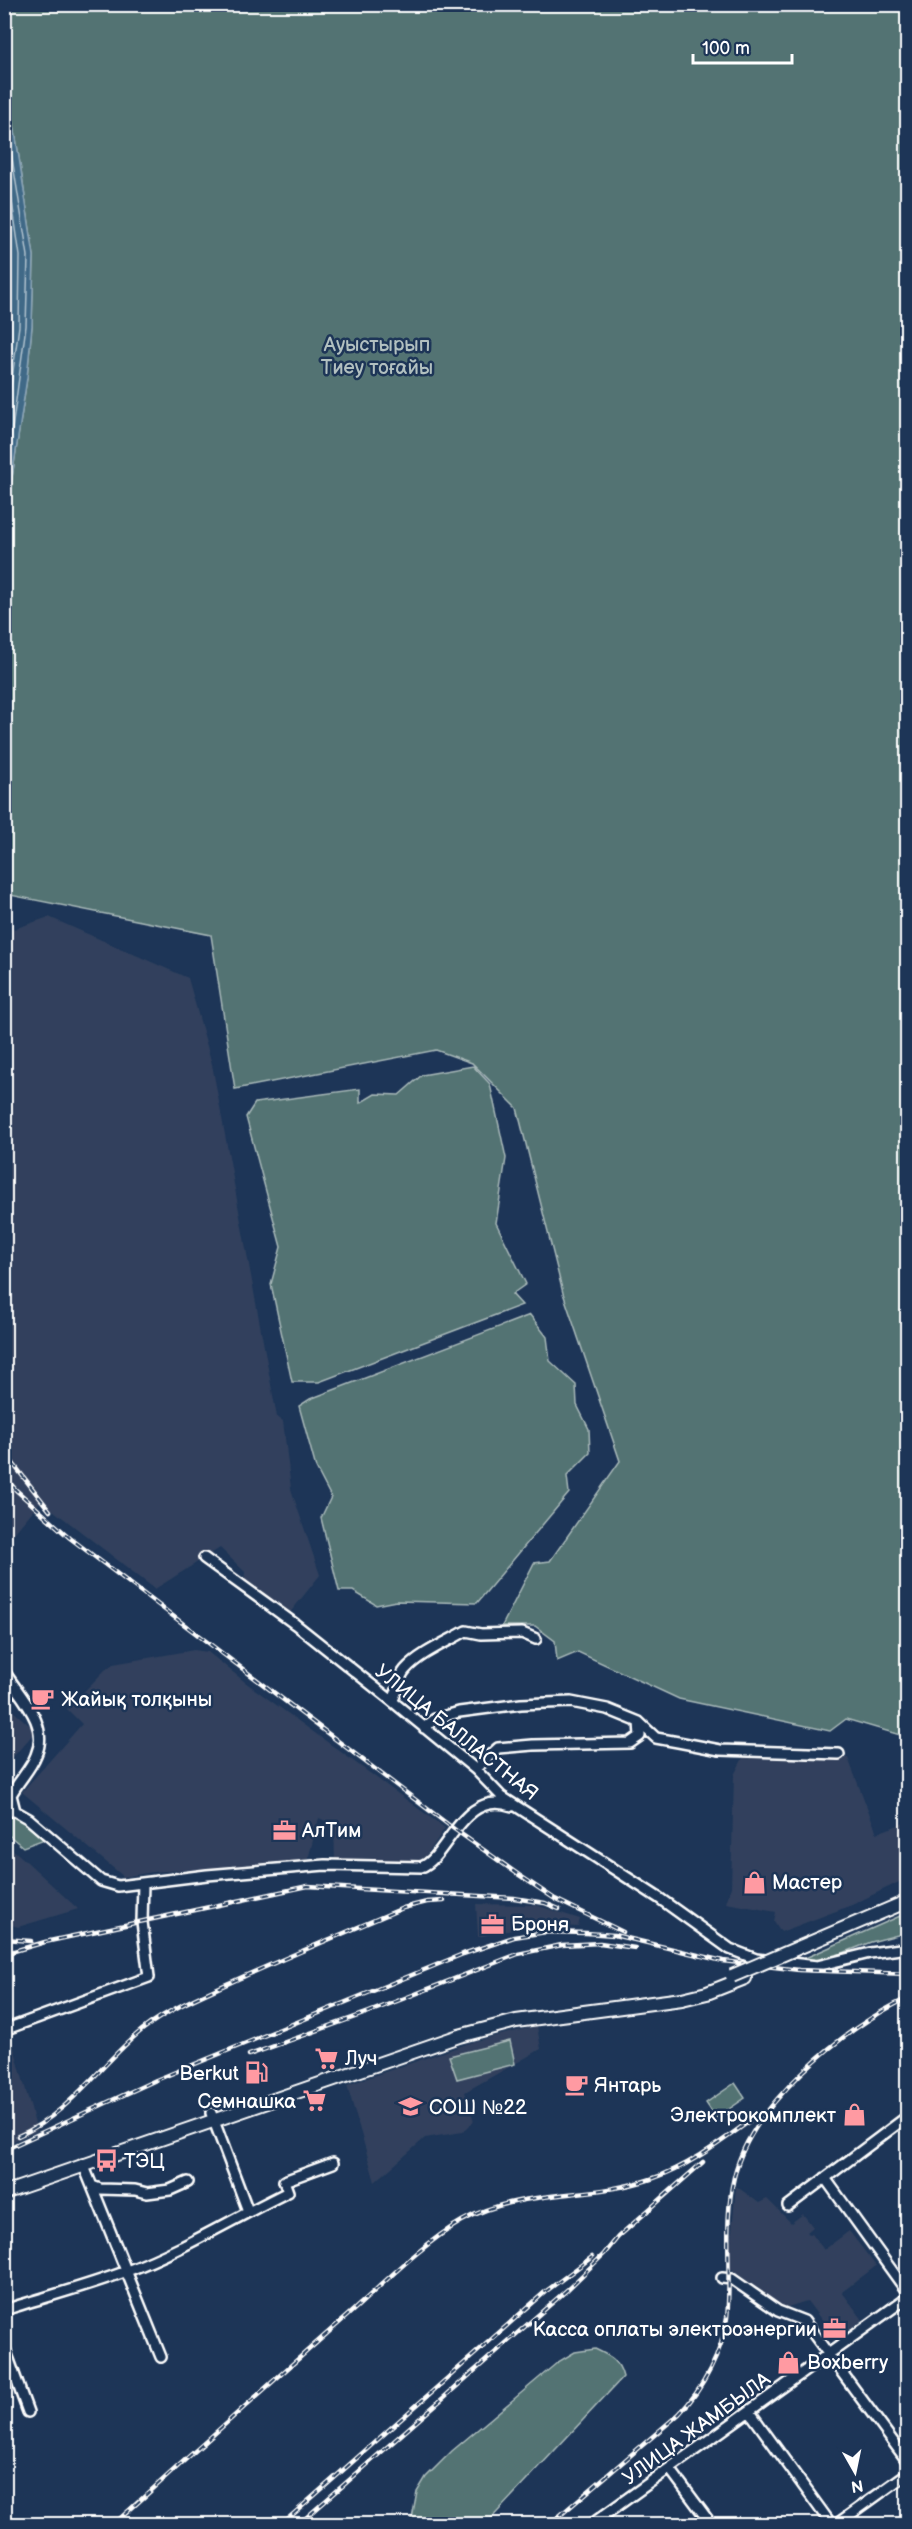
<svg xmlns="http://www.w3.org/2000/svg" width="912" height="2529" font-family="'Balsamiq Sans',sans-serif">
	<rect width="100%" height="100%" fill="#1d3557"/>
	<filter id="ink" filterUnits="userSpaceOnUse"><feTurbulence type="fractalNoise" baseFrequency=".0167" numOctaves="2"/><feDisplacementMap in="SourceGraphic" scale="12" xChannelSelector="R" yChannelSelector="G"/><feConvolveMatrix kernelMatrix="1 2 1 2 8 2 1 2 1" color-interpolation-filters="sRGB"/></filter>
	<g filter="url(#ink)">
		<!-- built -->
		<path fill="#31415d" d="M 49,917 L 188,978 L 212,1064 L 277,1417 L 283,1421 L 291,1489 L 320,1575 L 289,1614 L 244,1580 L 245,1572 L 220,1548 L 155,1589 L 41,1501 L 5,1544 L 5,932 Z
			M 194,1650 L 208,1652 L 245,1682 L 445,1828 L 422,1862 L 335,1861 L 334,1825 L 319,1818 L 307,1863 L 153,1872 L 124,1877 L 22,1792 L 82,1724 L 67,1709 L 105,1670 L 113,1664 Z
			M 5,1704 L 36,1731 L 5,1766 Z
			M 744,1756 L 848,1758 L 877,1833 L 907,1822 L 907,1878 L 852,1905 L 781,1932 L 774,1921 L 776,1912 L 726,1903 L 731,1887 L 734,1775 Z
			M 4,1842 L 26,1861 L 78,1909 L 18,1927 L 5,1923 Z
			M 476,1904 L 536,1905 L 580,1919 L 578,1927 L 537,1925 L 478,1937 Z
			M 537,2026 L 541,2049 L 465,2092 L 474,2121 L 463,2132 L 425,2138 L 375,2182 L 347,2085 L 475,2041 Z
			M 11,2036 L 37,2131 L 5,2145 L 5,2038 Z
			M 736,2186 L 759,2203 L 767,2199 L 791,2223 L 803,2214 L 813,2227 L 807,2232 L 810,2235 L 812,2234 L 824,2250 L 849,2231 L 876,2266 L 842,2292 L 863,2320 L 836,2339 L 807,2301 L 784,2308 L 731,2269 L 730,2252 Z"/>
		<!-- green -->
		<path fill="#537373" stroke="#a9b9b9" stroke-width="1.5" d="M 4,5 L 907,5 L 907,1737 L 846,1719 L 830,1731 L 679,1699 L 578,1652 L 557,1661 L 555,1641 L 535,1626 L 502,1626 L 534,1563 L 550,1561 L 620,1461 L 563,1293 L 517,1108 L 472,1063 L 436,1050 L 235,1089 L 211,935 L 5,894 L 5,524 L 27,378 L 32,326 L 34,256 L 14,125 L 5,87 Z
			M 473,1066 L 490,1084 L 506,1158 L 496,1223 L 526,1284 L 512,1294 L 522,1305 L 319,1382 L 292,1382 L 271,1284 L 281,1247 L 246,1117 L 255,1103 L 360,1089 L 360,1103 L 375,1094 L 399,1095 L 422,1075 Z
			M 530,1315 L 547,1337 L 550,1361 L 576,1385 L 577,1405 L 589,1429 L 590,1453 L 567,1476 L 569,1493 L 477,1603 L 396,1601 L 376,1605 L 353,1591 L 339,1591 L 321,1518 L 331,1497 L 316,1468 L 299,1406 L 310,1399 Z
			M 15,1816 L 43,1838 L 42,1840 L 23,1847 L 5,1832 L 4,1818 Z
			M 907,1913 L 907,1936 L 905,1933 L 871,1942 L 825,1960 L 803,1959 Z
			M 510,2041 L 515,2064 L 457,2079 L 449,2056 Z
			M 735,2083 L 745,2098 L 716,2118 L 706,2103 Z
			M 595,2349 C 610,2356 619,2360 623,2377 L 486,2524 L 411,2524 L 417,2492 L 426,2477 L 452,2451 L 558,2362 L 575,2352 Z"/>
		<!-- water -->
		<path fill="#3f6987" stroke="#8ca5b7" stroke-width="1.5" d="M 5,87 L 14,125 L 34,256 L 32,326 L 27,378 L 5,524 Z"/>
		<g fill="none" stroke-linecap="round" stroke-linejoin="round">
			<!-- shore -->
			<path stroke="#b2c3cf" stroke-width="1.5" d="M 4,109 L 28,256 L 26,326 L 4,489
				M 4,147 L 20,256 L 19,326 L 4,439
				M 4,206 L 11,257 L 10,325 L 4,376"/>
			<defs>
				<path id="minor" d="M 204,1558 L 295,1624 L 392,1701 L 475,1769 L 502,1797 L 659,1898 L 730,1949 L 756,1959 L 817,1966 L 870,1953 L 908,1948
					M 4,1671 C 20,1697 50,1724 36,1755 C 31,1769 18,1781 11,1795 L 15,1811
					M 392,1701 C 399,1692 397,1679 405,1670 C 420,1653 447,1642 466,1631 L 481,1634 L 522,1633 L 536,1639
					M 424,1728 L 435,1719 L 459,1712 L 521,1704 L 571,1702 L 607,1709 L 639,1722 L 656,1738 L 678,1742 L 720,1750 L 839,1754
					M 475,1769 L 498,1748 L 533,1745 L 630,1743 L 640,1736 L 639,1722
					M 4,1811 L 15,1811 L 29,1819 L 101,1881 L 118,1886 L 207,1875 L 325,1865 L 421,1867 C 448,1858 462,1788 512,1806
					M 4,2030 L 149,1977 L 142,1922 L 143,1883
					M 211,2113 L 248,2211
					M 83,2164 L 161,2357
					M 825,2178 L 908,2293
					M 92,2186 L 100,2189 L 135,2190 L 147,2193 L 170,2190 L 188,2182
					M 788,2206 L 908,2116
					M 722,2278 L 732,2279 L 778,2311 L 804,2321 L 908,2462
					M 4,2310 C 45,2297 87,2286 127,2271 C 183,2250 234,2218 288,2192 L 284,2181 L 333,2163
					M 4,2346 L 28,2412
					M 750,2412 L 831,2524
					M 670,2469 L 711,2524
					M 592,2524 L 908,2297
					M 837,2524 L 908,2473"/>
				<path id="major" d="M 4,2193 L 459,2036 L 516,2021 L 682,1999 L 707,1993 L 745,1978"/>
			</defs>
			<!-- minor casing -->
			<use href="#minor" stroke="#fff" stroke-width="14"/>
			<!-- major casing -->
			<use href="#major" stroke="#fff" stroke-width="16"/>
			<!-- minor -->
			<use href="#minor" stroke="#1d3557" stroke-width="9"/>
			<!-- major -->
			<use href="#major" stroke="#1d3557" stroke-width="12"/>
			<defs>
				<path id="rail" d="M 4,1452 L 50,1511
					M 4,1476 L 16,1490 L 70,1538 L 454,1829 L 519,1875 L 555,1899 L 623,1932
					M 4,1939 L 31,1941
					M 4,1954 L 45,1942 L 308,1886 L 514,1898 L 545,1903 L 559,1909
					M 249,2055 L 369,2012 L 518,1954 L 562,1945 L 600,1943 L 635,1948
					M 18,2136 C 70,2114 100,2064 142,2030 C 173,2006 212,1991 247,1975 C 299,1952 351,1930 403,1908 L 427,1902 L 444,1901
					M 4,2150 L 156,2080 L 463,1954 L 514,1937 L 546,1932 L 586,1933 L 614,1935 L 723,1961 L 799,1970 L 908,1974
					M 114,2524 C 189,2456 264,2389 340,2322 C 376,2291 421,2244 462,2221 C 521,2188 589,2200 651,2179 C 690,2166 722,2141 755,2117
					M 282,2524 L 545,2292 L 592,2257
					M 299,2524 L 568,2289 L 604,2254 L 618,2237 L 703,2162
					M 550,2524 L 679,2414 C 703,2389 722,2353 727,2318 C 732,2271 723,2223 734,2177 C 750,2106 844,2027 908,1998"/>
			</defs>
			<!-- rail casing -->
			<use href="#rail" stroke="#fff" stroke-width="4.5"/>
			<!-- rail -->
			<use href="#rail" stroke="#1d3557" stroke-width="2" stroke-dasharray="7" stroke-linecap="butt"/>
			<defs>
				<path id="major-bridge" d="M 732,1976 L 908,1901"/>
			</defs>
			<!-- major-bridge casing -->
			<use href="#major-bridge" stroke="#fff" stroke-width="16" stroke-linecap="butt"/>
			<!-- major-bridge -->
			<use href="#major-bridge" stroke="#1d3557" stroke-width="12"/>
		</g>
	</g>
	<!-- icons -->
	<defs>
		<symbol id="cafe-bare" viewBox="-9 -9 18 18"><path d="M-5.5-4.5H6V0H3Q3 3.5 0 3.5H-2.5Q-5.5 3.5-5.5 0ZM3-3.2v2h1.7v-2ZM-6 4.5H4V6H-6Z" fill="#ff9aa2" stroke="#1d3557" stroke-width="2.5" paint-order="stroke"/></symbol>
		<symbol id="office-bare" viewBox="-9 -9 18 18"><path d="M-6-3h4V-5.5h4V-3h4V5H-6ZM-1-4.5V-3h2v-1.5ZM-6 0V1H6V0Z" fill="#ff9aa2" stroke="#1d3557" stroke-width="2.5" paint-order="stroke"/></symbol>
		<symbol id="shop-bare" viewBox="-9 -9 18 18"><path d="M-5-2.5h2.3a2.7 3.5 0 0 1 5.4 0H5L5.5 6h-11ZM-1.5-2.5h3a1.5 2.3 0 0 0-3 0Z" fill="#ff9aa2" stroke="#1d3557" stroke-width="2.5" paint-order="stroke"/></symbol>
		<symbol id="supermarket-bare" viewBox="-9 -9 18 18"><path d="M-6-5.5h2.5l.6 2H6L4.5 2H-2.5L-4.4-4H-6ZM-1.5 3.2a1.3 1.3 0 1 0 .1 0ZM3 3.2a1.3 1.3 0 1 0 .1 0Z" fill="#ff9aa2" stroke="#1d3557" stroke-width="2.5" paint-order="stroke"/></symbol>
		<symbol id="fuel-bare" viewBox="-9 -9 18 18"><path d="M-5.5-6h7V0h2V4h1.3V-2.5L3-4.5l.8-.8L6-3V5H2.5V1h-1V6h-7ZM-4.2-4.7v3.2H.2V-4.7Z" fill="#ff9aa2" stroke="#1d3557" stroke-width="2.5" paint-order="stroke"/></symbol>
		<symbol id="school-bare" viewBox="-9 -9 18 18"><path d="M0-5L7-2L0 1L-7-2ZM-4 1L0 2.5L4 1V4Q0 6-4 4Z" fill="#ff9aa2" stroke="#1d3557" stroke-width="2.5" paint-order="stroke"/></symbol>
		<symbol id="bus-bare" viewBox="-9 -9 18 18"><path d="M-5-6H5V4H4V6H2V4H-2V6H-4V4H-5ZM-3.5-4V0h7V-4ZM-3.5 1.2v1.5H-2V1.2ZM2 1.2v1.5H3.5V1.2Z" fill="#ff9aa2" stroke="#1d3557" stroke-width="2.5" paint-order="stroke"/></symbol>
	</defs>
	<g fill-rule="evenodd">
		<use href="#cafe-bare" x="26" y="1682" width="33" height="33"/>
		<use href="#office-bare" x="268" y="1814" width="33" height="33"/>
		<use href="#shop-bare" x="738" y="1866" width="33" height="33"/>
		<use href="#office-bare" x="476" y="1908" width="33" height="33"/>
		<use href="#supermarket-bare" x="310" y="2042" width="33" height="33"/>
		<use href="#fuel-bare" x="240" y="2056" width="33" height="33"/>
		<use href="#cafe-bare" x="560" y="2068" width="33" height="33"/>
		<use href="#supermarket-bare" x="298" y="2084" width="33" height="33"/>
		<use href="#school-bare" x="394" y="2090" width="33" height="33"/>
		<use href="#shop-bare" x="838" y="2098" width="33" height="33"/>
		<use href="#bus-bare" x="90" y="2144" width="33" height="33"/>
		<use href="#office-bare" x="818" y="2312" width="33" height="33"/>
		<use href="#shop-bare" x="772" y="2346" width="33" height="33"/>
	</g>
	<g text-anchor="middle" stroke-width="5" stroke-linejoin="round" paint-order="stroke">
		<!-- park labels -->
		<g font-size="20" fill="#b2c0c0" stroke="#1d3557">
			<text x="377" y="351">Ауыстырып<tspan x="377" dy="23">Тиеу тоғайы</tspan></text>
		</g>
		<!-- poi labels -->
		<g font-size="20" fill="#fff" stroke="#1d3557" text-anchor="start">
			<text x="61" y="1706">Жайық толқыны</text>
			<text x="302" y="1837">АлТим</text>
			<text x="772" y="1889">Мастер</text>
			<text x="511" y="1931">Броня</text>
			<text x="345" y="2065">Луч</text>
			<text x="239" y="2080" text-anchor="end">Berkut</text>
			<text x="594" y="2092">Янтарь</text>
			<text x="296" y="2108" text-anchor="end">Семнашка</text>
			<text x="429" y="2114">СОШ №22</text>
			<text x="836" y="2122" text-anchor="end">Электрокомплект</text>
			<text x="124" y="2168">ТЭЦ</text>
			<text x="817" y="2336" text-anchor="end">Касса оплаты электроэнергии</text>
			<text x="807" y="2369">Boxberry</text>
		</g>
		<!-- street labels -->
		<g font-size="20" fill="#fff" stroke="#1d3557">
			<text transform="translate(457 1732) rotate(39)" y="7">УЛИЦА БАЛЛАСТНАЯ</text>
			<text transform="translate(696 2428) rotate(-36)" y="7">УЛИЦА ЖАМБЫЛА</text>
		</g>
	</g>
	<!-- margin -->
	<rect width="912" height="2529" fill="none" stroke="#1d3557" stroke-width="24"/>
	<rect x="12" y="12" width="888" height="2505" fill="none" stroke="#fff" stroke-width="2" filter="url(#ink)"/>
	<!-- north arrow -->
	<g transform="translate(855 2472) rotate(171)" stroke="#1d3557" stroke-width="4.5" paint-order="stroke">
	<path d="M0-4.5L10 22L0 15L-10 22Z" fill="#ffffff"/>
	<text y="-9" font-size="16" font-weight="bold" text-anchor="middle" fill="#ffffff">N</text>
	</g>
	<!-- scale -->
	<path d="M693 54v9h99v-9" fill="none" stroke="#ffffff" stroke-width="3"/>
	<text x="702" y="54" font-size="18" fill="#ffffff" stroke="#1d3557" stroke-width="4.5" paint-order="stroke">100 m</text>
</svg>
